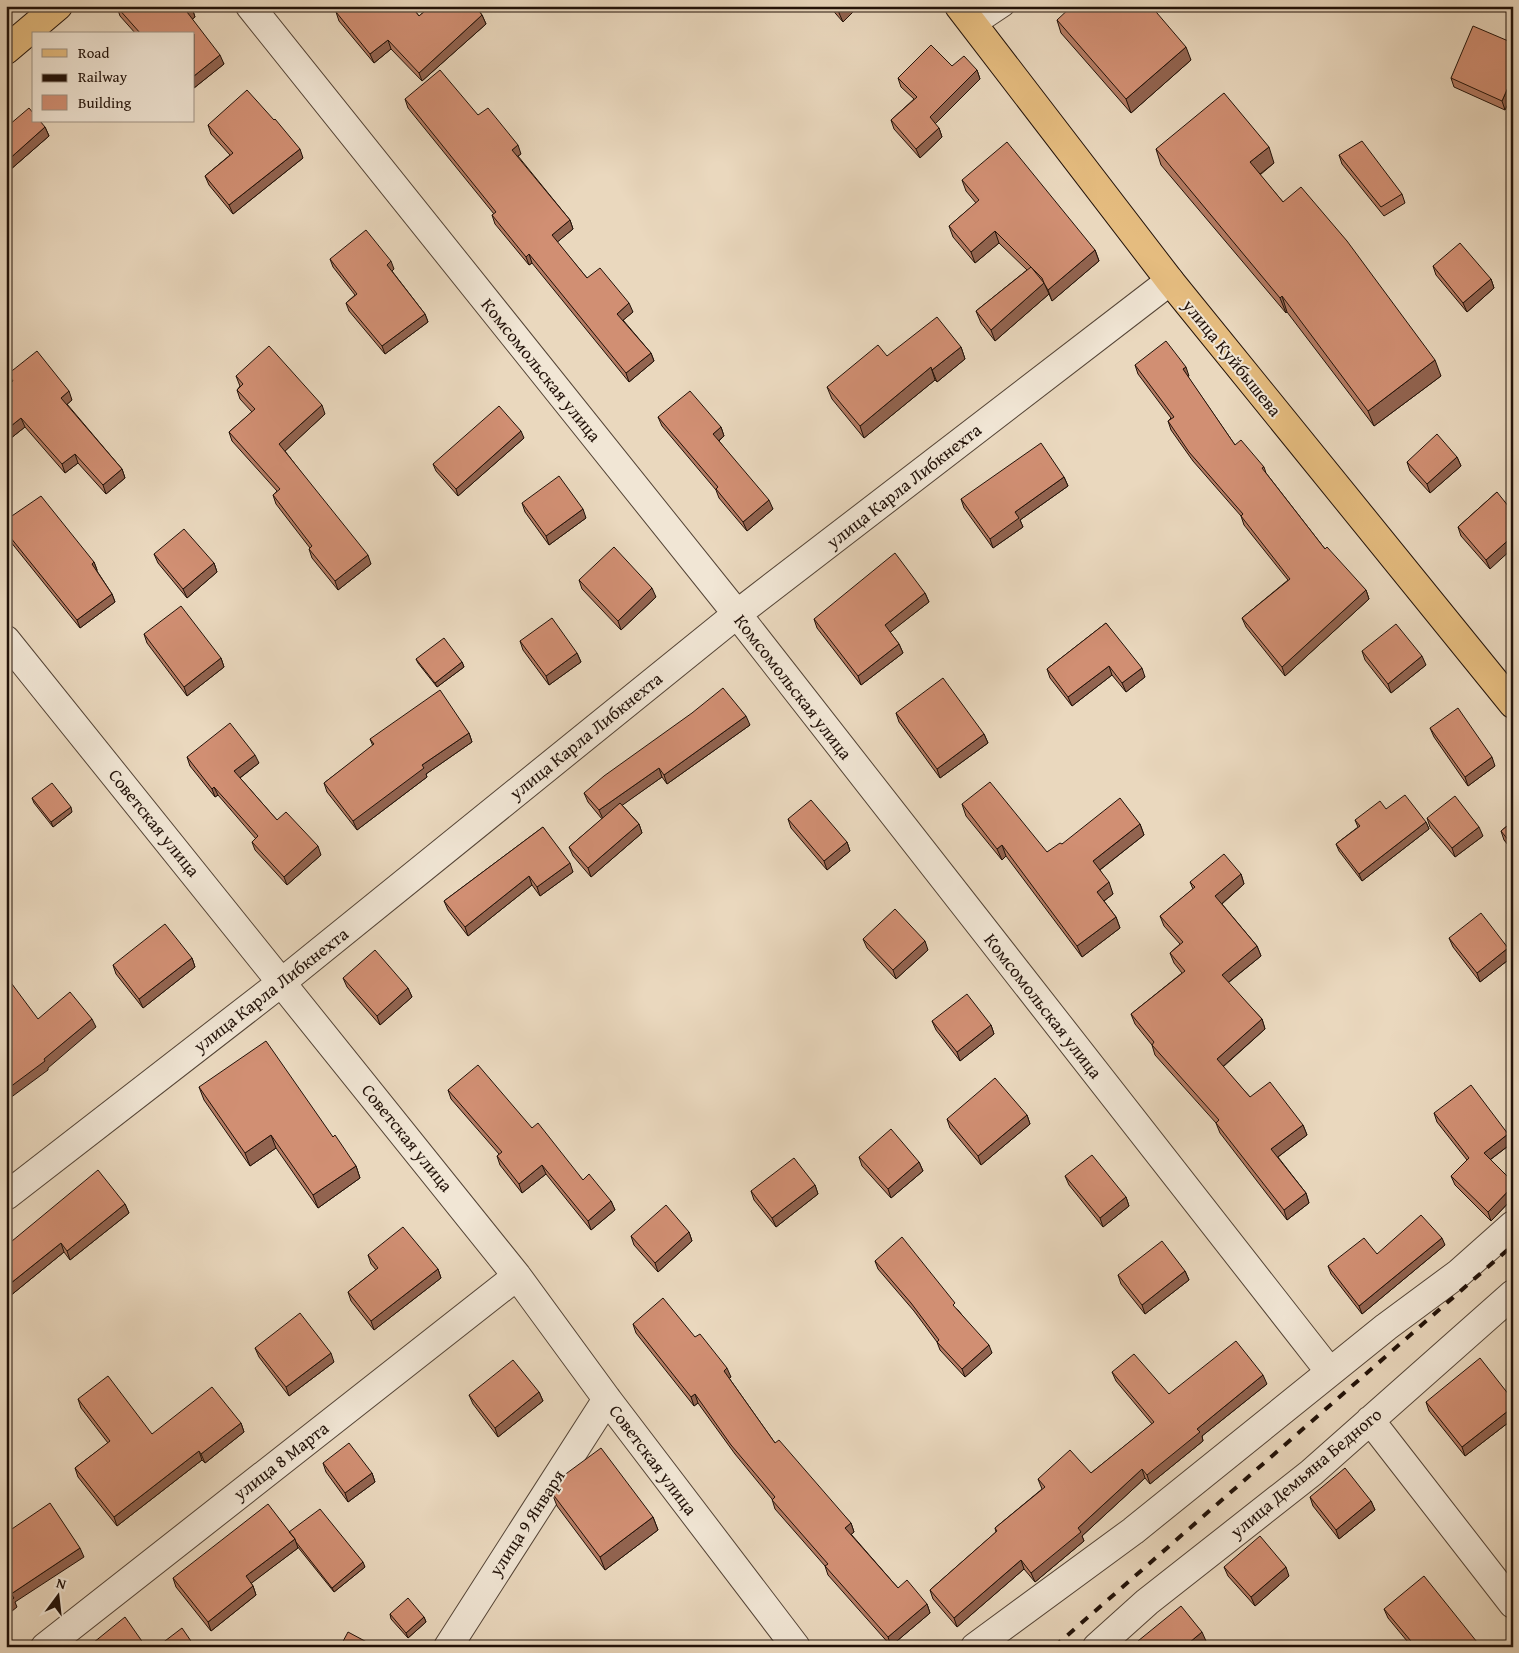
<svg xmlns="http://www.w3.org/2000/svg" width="1519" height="1653" font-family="'Gentium Book Plus',serif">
	<rect width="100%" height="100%" fill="#ead8be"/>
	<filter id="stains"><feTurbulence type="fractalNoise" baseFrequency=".004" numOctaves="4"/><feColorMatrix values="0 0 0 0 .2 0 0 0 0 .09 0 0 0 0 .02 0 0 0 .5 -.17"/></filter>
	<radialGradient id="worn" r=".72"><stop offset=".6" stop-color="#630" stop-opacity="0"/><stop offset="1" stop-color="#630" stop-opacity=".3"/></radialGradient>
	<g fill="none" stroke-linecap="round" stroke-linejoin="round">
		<defs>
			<path id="lane" d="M 975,26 L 1005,6"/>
			<path id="street" d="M 250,6 L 737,614 L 1330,1372
				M 6,640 L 517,1276 L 607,1399 L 796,1647
				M 6,1196 L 282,982 L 737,614 L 1170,281
				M 1370,1420 L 1513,1604
				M 45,1647 L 517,1276
				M 448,1647 L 607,1399
				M 975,1647 L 1133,1531 L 1386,1327 L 1459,1273 L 1513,1225
				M 1097,1647 L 1147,1602 L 1311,1473 L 1513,1294"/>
			<path id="primary" d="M 959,6 L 1170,281 L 1513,704
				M 6,50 L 58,6"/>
		</defs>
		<!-- lane casing -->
		<use href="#lane" stroke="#544436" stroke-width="21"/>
		<!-- street casing -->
		<use href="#street" stroke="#544436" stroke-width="30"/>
		<!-- primary casing -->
		<use href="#primary" stroke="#221209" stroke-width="30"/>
		<!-- lane -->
		<use href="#lane" stroke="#f1e6d5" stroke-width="19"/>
		<!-- street -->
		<use href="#street" stroke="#f1e6d5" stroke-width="28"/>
		<!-- primary -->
		<use href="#primary" stroke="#e5bc7f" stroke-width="28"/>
		<!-- rail -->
		<path stroke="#221209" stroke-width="4" stroke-dasharray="9 9" stroke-linecap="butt" d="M 1054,1647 L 1513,1245"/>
	</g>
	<!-- wall -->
	<path fill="#b47b63" stroke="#221209" d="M 341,6 L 411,6 L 419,16 L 431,6 L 485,6 L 479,11 L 482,15 L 486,24 L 422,81 L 391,49 L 374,63 L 339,21 L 336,12 L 342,7 Z
		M 829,6 L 859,6 L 843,22 Z
		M 117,7 L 192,8 L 195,17 L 192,19 L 224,64 L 194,88 L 194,34 L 136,34 L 120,16 Z
		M 1057,20 L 1191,60 L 1131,113 L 1061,33 Z
		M 1513,43 L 1513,93 L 1505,110 L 1454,87 L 1451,78 Z
		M 952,66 L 977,70 L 980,79 L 935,124 L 939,128 L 942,137 L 920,158 L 894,129 L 891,120 L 914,99 L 901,87 L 898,78 Z
		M 405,99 L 478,115 L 521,154 L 518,156 L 570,220 L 573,229 L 557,242 L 587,278 L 633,312 L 623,320 L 651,353 L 654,361 L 629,382 L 532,263 L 529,265 L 495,224 L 492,215 L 494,214 L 408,108 Z
		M 6,122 L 9,125 L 45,127 L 49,136 L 10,170 L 6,166 Z
		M 208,125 L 303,158 L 233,214 L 209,185 L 205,176 L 230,155 L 211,134 Z
		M 1156,149 L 1274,163 L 1260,175 L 1283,202 L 1441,376 L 1374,426 L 1287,312 L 1286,313 L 1161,165 Z
		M 1339,155 L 1402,194 L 1405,203 L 1384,216 L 1342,164 Z
		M 962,180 L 1095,250 L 1099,261 L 1052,301 L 1049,294 L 995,341 L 981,323 L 976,311 L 1027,270 L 999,243 L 975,263 L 953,237 L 949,226 L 976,203 L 966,191 Z
		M 330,259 L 394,269 L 392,271 L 425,314 L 428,322 L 385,354 L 349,311 L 346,303 L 355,295 L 333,267 Z
		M 1433,266 L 1491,279 L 1494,288 L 1467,312 L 1436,275 Z
		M 961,347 L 965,359 L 937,382 L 935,380 L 864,438 L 832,399 L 827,387 L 887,356 Z
		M 1135,365 L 1189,376 L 1188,377 L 1235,445 L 1264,467 L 1266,473 L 1325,549 L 1366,590 L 1369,599 L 1285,676 L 1246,627 L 1242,618 L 1288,580 L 1244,525 L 1241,516 L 1193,461 L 1171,430 L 1168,421 L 1171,418 L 1138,374 Z
		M 8,374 L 72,400 L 67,404 L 122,469 L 125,478 L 106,494 L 78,463 L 65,473 L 25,427 L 6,442 L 6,387 L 11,383 Z
		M 236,376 L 325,414 L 285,451 L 371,564 L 338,590 L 312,558 L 309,549 L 310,548 L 276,504 L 273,495 L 277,491 L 232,441 L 229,432 L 252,412 L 240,399 L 237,390 L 240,386 Z
		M 658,417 L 721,427 L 724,436 L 719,441 L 773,509 L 747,531 L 719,498 L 716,490 L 662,426 Z
		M 524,438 L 458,496 L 436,471 L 433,464 Z
		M 1457,457 L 1461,466 L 1430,493 L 1410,471 L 1407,462 Z
		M 1064,477 L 1068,486 L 1020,520 L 1023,527 L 993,548 L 964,508 L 961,499 Z
		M 1497,492 L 1490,569 L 1461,536 L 1458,527 Z
		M 522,503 L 586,518 L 549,545 L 525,512 Z
		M 6,520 L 94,562 L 97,570 L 97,571 L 112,594 L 115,602 L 80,628 L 6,536 Z
		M 154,554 L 214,563 L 217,572 L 187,598 L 158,563 Z
		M 579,580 L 656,597 L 621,630 L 582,589 Z
		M 925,593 L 929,602 L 890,632 L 899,644 L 903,653 L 861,685 L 817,628 L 814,619 Z
		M 1106,623 L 1145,677 L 1126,692 L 1112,675 L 1072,706 L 1050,678 L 1047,669 Z
		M 144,634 L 221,658 L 224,667 L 187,696 L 147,643 Z
		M 520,641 L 577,653 L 581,662 L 549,685 L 523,650 Z
		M 1362,651 L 1426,665 L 1391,693 L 1365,660 Z
		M 416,659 L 462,662 L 464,667 L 437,687 L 418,663 Z
		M 896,713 L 984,734 L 988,743 L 940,778 L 899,722 Z
		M 750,725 L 667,784 L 662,777 L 622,805 L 639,824 L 642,833 L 591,877 L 573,856 L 569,847 L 602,819 L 588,802 L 584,793 Z
		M 1430,728 L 1495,766 L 1468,786 L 1434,737 Z
		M 469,733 L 472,742 L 426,774 L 427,777 L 357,830 L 327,792 L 324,783 L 373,746 L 370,739 Z
		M 187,757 L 259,763 L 240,778 L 277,820 L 321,855 L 287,885 L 255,850 L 252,842 L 256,839 L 218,795 L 215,797 L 190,766 Z
		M 32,798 L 72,812 L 53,827 L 34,803 Z
		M 962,804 L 1047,852 L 1062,844 L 1140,824 L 1144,835 L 1100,870 L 1113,894 L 1104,901 L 1116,917 L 1120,928 L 1082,957 L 1006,856 L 1002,860 L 966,816 Z
		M 1386,809 L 1426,822 L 1429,829 L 1362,881 L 1339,851 L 1336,844 L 1358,827 L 1355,820 Z
		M 1427,818 L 1483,836 L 1455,857 L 1430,827 Z
		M 788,819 L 847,842 L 850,851 L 827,870 L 791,828 Z
		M 1513,821 L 1513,851 L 1504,840 L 1501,831 Z
		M 543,827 L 573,872 L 540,896 L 532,885 L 468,936 L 448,910 L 444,901 Z
		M 1241,874 L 1244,884 L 1222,904 L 1257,946 L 1261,956 L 1228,983 L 1262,1019 L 1265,1029 L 1223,1067 L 1250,1097 L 1303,1125 L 1307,1135 L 1278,1157 L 1306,1193 L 1309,1203 L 1287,1220 L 1220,1133 L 1216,1123 L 1155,1055 L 1152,1045 L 1135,1024 L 1131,1014 L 1182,973 L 1174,963 L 1170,953 L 1180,944 L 1164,926 L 1160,916 L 1193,889 L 1190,882 Z
		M 1449,938 L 1508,948 L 1512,957 L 1480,982 L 1453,947 Z
		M 863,939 L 928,950 L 896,979 L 867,948 Z
		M 192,958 L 195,967 L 143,1008 L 116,974 L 113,965 Z
		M 343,978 L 408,988 L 412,997 L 380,1025 L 347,987 Z
		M 932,1021 L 991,1025 L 994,1034 L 960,1061 L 936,1030 Z
		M 199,1087 L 333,1137 L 356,1166 L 360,1178 L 318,1208 L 276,1148 L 250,1166 L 204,1100 Z
		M 448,1090 L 532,1128 L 583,1180 L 611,1201 L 615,1210 L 591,1230 L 546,1174 L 522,1193 L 500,1165 L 497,1156 L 499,1154 L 451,1099 Z
		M 1434,1113 L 1508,1134 L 1512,1143 L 1490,1160 L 1513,1182 L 1513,1198 L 1491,1221 L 1455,1185 L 1451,1176 L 1467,1160 L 1437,1122 Z
		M 1027,1115 L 1030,1124 L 981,1165 L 950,1128 L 947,1119 Z
		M 859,1157 L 919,1162 L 923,1171 L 891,1198 L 862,1166 Z
		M 1065,1176 L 1126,1197 L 1129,1206 L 1103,1227 L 1069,1185 Z
		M 815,1185 L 818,1194 L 776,1227 L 754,1200 L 751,1191 Z
		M 125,1204 L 129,1213 L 70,1260 L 64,1252 L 10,1296 L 11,1300 L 6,1304 L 6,1246 Z
		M 689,1232 L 692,1241 L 658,1272 L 634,1245 L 631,1236 Z
		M 1445,1245 L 1362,1314 L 1331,1274 L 1328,1266 L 1377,1254 Z
		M 368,1255 L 438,1269 L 441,1278 L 374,1330 L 351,1301 L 348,1292 L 376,1270 L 371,1264 Z
		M 875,1261 L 958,1310 L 992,1353 L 965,1377 L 940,1350 L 937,1342 L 914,1311 L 878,1269 Z
		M 1185,1271 L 1189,1280 L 1145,1314 L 1121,1284 L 1118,1275 Z
		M 633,1324 L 695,1337 L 731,1377 L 729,1378 L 775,1443 L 851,1523 L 854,1532 L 851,1534 L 898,1588 L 927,1604 L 930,1613 L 891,1646 L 828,1575 L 825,1566 L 775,1509 L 772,1499 L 735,1454 L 698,1403 L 694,1406 L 636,1333 Z
		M 255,1348 L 334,1362 L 289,1396 L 259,1357 Z
		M 1112,1372 L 1169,1394 L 1267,1384 L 1202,1436 L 1203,1441 L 1150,1484 L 1145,1478 L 1082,1536 L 1084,1541 L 1035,1582 L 1024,1569 L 957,1627 L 933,1599 L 930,1590 L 996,1532 L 995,1528 L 1042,1489 L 1038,1479 L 1091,1473 L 1152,1424 L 1116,1381 Z
		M 539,1392 L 543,1401 L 498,1437 L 473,1404 L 469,1395 Z
		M 78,1399 L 152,1434 L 241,1423 L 244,1432 L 205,1463 L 202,1460 L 117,1526 L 78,1477 L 75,1468 L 108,1443 L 81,1408 Z
		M 1513,1400 L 1513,1419 L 1465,1456 L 1429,1411 L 1426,1402 Z
		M 323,1463 L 372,1473 L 375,1482 L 348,1502 L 326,1472 Z
		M 552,1493 L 653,1517 L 658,1530 L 605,1570 L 557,1506 Z
		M 1310,1497 L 1371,1501 L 1375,1510 L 1339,1539 L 1313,1506 Z
		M 289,1532 L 365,1567 L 334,1592 L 297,1546 L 298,1548 L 251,1583 L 253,1586 L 256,1595 L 211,1631 L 176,1587 L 173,1578 Z
		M 1224,1567 L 1289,1576 L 1255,1606 L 1228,1576 Z
		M 1384,1609 L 1481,1647 L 1412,1647 L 1388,1618 Z
		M 390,1614 L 424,1617 L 426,1622 L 408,1638 L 391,1619 Z"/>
	<!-- shaded-wall -->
	<path fill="#926450" stroke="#221209" d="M 474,6 L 485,6 L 476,13 Z
		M 846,6 L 859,6 L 843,22 L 839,13 Z
		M 192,8 L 195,17 L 190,21 L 187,12 Z
		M 482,15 L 486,24 L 422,81 L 419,73 Z
		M 388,40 L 391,49 L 374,63 L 370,54 Z
		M 1186,47 L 1191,60 L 1131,113 L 1126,99 Z
		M 220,55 L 224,64 L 194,88 L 194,76 Z
		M 977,70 L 980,79 L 933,126 L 930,117 Z
		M 1513,76 L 1513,93 L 1505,110 L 1502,101 Z
		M 45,127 L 49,136 L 10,170 L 7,161 Z
		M 939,128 L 942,137 L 920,158 L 916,149 Z
		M 518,145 L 521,154 L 515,158 L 512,150 Z
		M 1269,147 L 1274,163 L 1255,178 L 1250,162 Z
		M 300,149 L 303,158 L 233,214 L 229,205 Z
		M 570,220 L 573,229 L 555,244 L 552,235 Z
		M 995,231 L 999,243 L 975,263 L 971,252 Z
		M 1095,250 L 1099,261 L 1052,301 L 1048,290 Z
		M 529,254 L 532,263 L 529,265 L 526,257 Z
		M 391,261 L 394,269 L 390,273 L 387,265 Z
		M 1491,279 L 1494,288 L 1467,312 L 1463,303 Z
		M 1044,283 L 1049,294 L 995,341 L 991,330 Z
		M 1282,296 L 1287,312 L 1286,313 L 1280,298 Z
		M 629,303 L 633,312 L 621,322 L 617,314 Z
		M 425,314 L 428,322 L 385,354 L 382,346 Z
		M 961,347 L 965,359 L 937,382 L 932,370 Z
		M 651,353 L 654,361 L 629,382 L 626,373 Z
		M 1435,360 L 1441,376 L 1374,426 L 1368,411 Z
		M 931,367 L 935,380 L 864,438 L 860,426 Z
		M 1186,367 L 1189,376 L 1186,378 L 1183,369 Z
		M 69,391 L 72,400 L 64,407 L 61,398 Z
		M 322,405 L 325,414 L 283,453 L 279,444 Z
		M 21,418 L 25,427 L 6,442 L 6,430 Z
		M 721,427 L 724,436 L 716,443 L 713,434 Z
		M 521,431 L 524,438 L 458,496 L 456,489 Z
		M 75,454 L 78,463 L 65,473 L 62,464 Z
		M 1457,457 L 1461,466 L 1430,493 L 1427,484 Z
		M 122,469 L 125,478 L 106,494 L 103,485 Z
		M 1064,477 L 1068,486 L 1020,520 L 1023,527 L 993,548 L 990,539 L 1015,512 Z
		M 769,500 L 773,509 L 747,531 L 743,522 Z
		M 583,509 L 586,518 L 549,545 L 546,536 Z
		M 1513,536 L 1513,548 L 1490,569 L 1486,560 Z
		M 368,555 L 371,564 L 338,590 L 335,581 Z
		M 94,562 L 97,570 L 95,573 L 92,564 Z
		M 214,563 L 217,572 L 187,598 L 183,589 Z
		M 652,588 L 656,597 L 621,630 L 618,621 Z
		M 1366,590 L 1369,599 L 1285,676 L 1282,667 Z
		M 925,593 L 929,602 L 888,634 L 885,625 Z
		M 112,594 L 115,602 L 80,628 L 77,620 Z
		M 899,644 L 903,653 L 861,685 L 858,676 Z
		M 577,653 L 581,662 L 549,685 L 546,676 Z
		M 1422,656 L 1426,665 L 1391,693 L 1388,684 Z
		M 221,658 L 224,667 L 187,696 L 184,687 Z
		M 462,662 L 464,667 L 437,687 L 435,683 Z
		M 1109,666 L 1112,675 L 1072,706 L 1068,697 Z
		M 1142,668 L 1145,677 L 1126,692 L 1122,683 Z
		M 746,716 L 750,725 L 667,784 L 664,775 Z
		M 469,733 L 472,742 L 426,774 L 427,777 L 357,830 L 353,821 L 422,765 Z
		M 984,734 L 988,743 L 940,778 L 937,769 Z
		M 255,755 L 259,763 L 237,780 L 234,771 Z
		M 1492,757 L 1495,766 L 1468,786 L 1465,777 Z
		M 659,768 L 662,777 L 603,819 L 599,810 Z
		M 214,787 L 218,795 L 215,797 L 212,789 Z
		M 71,807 L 72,812 L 53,827 L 51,822 Z
		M 1426,822 L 1429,829 L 1362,881 L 1359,874 Z
		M 639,824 L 642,833 L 591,877 L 588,868 Z
		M 1140,824 L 1144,835 L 1097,872 L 1093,861 Z
		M 1479,827 L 1483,836 L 1455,857 L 1452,848 Z
		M 847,842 L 850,851 L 827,870 L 824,861 Z
		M 1002,845 L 1006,856 L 1002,860 L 997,849 Z
		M 318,846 L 321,855 L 287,885 L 284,877 Z
		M 570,863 L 573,872 L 540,896 L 537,887 Z
		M 1241,874 L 1244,884 L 1219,906 L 1215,896 Z
		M 529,876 L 532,885 L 468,936 L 465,927 Z
		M 1109,882 L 1113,894 L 1101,903 L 1097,892 Z
		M 1116,917 L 1120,928 L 1082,957 L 1077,946 Z
		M 925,941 L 928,950 L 896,979 L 893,970 Z
		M 1257,946 L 1261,956 L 1225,985 L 1222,975 Z
		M 1508,948 L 1512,957 L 1480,982 L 1477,973 Z
		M 192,958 L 195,967 L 143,1008 L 139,999 Z
		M 408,988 L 412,997 L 380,1025 L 377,1016 Z
		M 92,1019 L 96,1027 L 48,1068 L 48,1070 L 6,1101 L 6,1090 Z
		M 1262,1019 L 1265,1029 L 1220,1069 L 1217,1059 Z
		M 991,1025 L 994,1034 L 960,1061 L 957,1052 Z
		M 1027,1115 L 1030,1124 L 981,1165 L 978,1156 Z
		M 1303,1125 L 1307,1135 L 1275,1159 L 1271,1149 Z
		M 1508,1134 L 1512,1143 L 1487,1162 L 1484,1153 Z
		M 271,1135 L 276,1148 L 250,1166 L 245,1153 Z
		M 919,1162 L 923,1171 L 891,1198 L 888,1189 Z
		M 542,1165 L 546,1174 L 522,1193 L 519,1184 Z
		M 356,1166 L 360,1178 L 318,1208 L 313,1195 Z
		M 815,1185 L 818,1194 L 776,1227 L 772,1218 Z
		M 1513,1186 L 1513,1198 L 1491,1221 L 1488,1212 Z
		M 1306,1193 L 1309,1203 L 1287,1220 L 1284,1210 Z
		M 1126,1197 L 1129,1206 L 1103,1227 L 1100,1218 Z
		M 611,1201 L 615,1210 L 591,1230 L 588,1221 Z
		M 125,1204 L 129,1213 L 70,1260 L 67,1251 Z
		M 689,1232 L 692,1241 L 658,1272 L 655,1263 Z
		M 1442,1238 L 1445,1245 L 1362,1314 L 1359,1306 Z
		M 61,1243 L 64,1252 L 10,1296 L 11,1300 L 6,1304 L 6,1287 Z
		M 438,1269 L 441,1278 L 374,1330 L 371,1321 Z
		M 1185,1271 L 1189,1280 L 1145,1314 L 1142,1305 Z
		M 989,1345 L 992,1353 L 965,1377 L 962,1369 Z
		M 331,1353 L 334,1362 L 289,1396 L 286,1387 Z
		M 727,1368 L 731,1377 L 727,1380 L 724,1371 Z
		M 1263,1375 L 1267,1384 L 1202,1436 L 1203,1441 L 1150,1484 L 1147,1475 L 1197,1429 Z
		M 539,1392 L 543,1401 L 498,1437 L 495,1428 Z
		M 695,1394 L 698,1403 L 694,1406 L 691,1397 Z
		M 1513,1407 L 1513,1419 L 1465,1456 L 1462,1447 Z
		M 241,1423 L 244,1432 L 205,1463 L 201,1454 Z
		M 199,1451 L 202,1460 L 117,1526 L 114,1517 Z
		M 1142,1469 L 1145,1478 L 1082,1536 L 1084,1541 L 1035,1582 L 1031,1573 L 1078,1528 Z
		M 372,1473 L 375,1482 L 348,1502 L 345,1493 Z
		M 1371,1501 L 1375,1510 L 1339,1539 L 1336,1530 Z
		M 653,1517 L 658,1530 L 605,1570 L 600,1557 Z
		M 851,1523 L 854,1532 L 848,1537 L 845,1528 Z
		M 295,1539 L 298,1548 L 249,1585 L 246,1576 Z
		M 80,1548 L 84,1557 L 15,1602 L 17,1607 L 6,1616 L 6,1604 L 11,1594 Z
		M 1021,1560 L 1024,1569 L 957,1627 L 954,1618 Z
		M 363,1562 L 365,1567 L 334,1592 L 332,1588 Z
		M 1286,1567 L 1289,1576 L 1255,1606 L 1251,1597 Z
		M 253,1586 L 256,1595 L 211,1631 L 208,1622 Z
		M 927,1604 L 930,1613 L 891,1646 L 888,1637 Z
		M 424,1617 L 426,1622 L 408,1638 L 406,1633 Z
		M 1202,1632 L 1206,1641 L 1199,1647 L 1184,1647 Z"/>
	<!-- building -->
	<path fill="#d18f73" stroke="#221209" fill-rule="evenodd" d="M 118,6 L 190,6 L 192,8 L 187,12 L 220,55 L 194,76 L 194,34 L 141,34 L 117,7 Z
		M 343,6 L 411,6 L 419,16 L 431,6 L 475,6 L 482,15 L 419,73 L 388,40 L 370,54 L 336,12 Z
		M 834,6 L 846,6 L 839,13 Z
		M 1072,6 L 1151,6 L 1186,47 L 1126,99 L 1057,20 Z
		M 1473,26 L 1513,43 L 1513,76 L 1502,101 L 1451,78 Z
		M 931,45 L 952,66 L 964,56 L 977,70 L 930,117 L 939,128 L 916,149 L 891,120 L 917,97 L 898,78 Z
		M 440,70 L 478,115 L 488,108 L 518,145 L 512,150 L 570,220 L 552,235 L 587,278 L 600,268 L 629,303 L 617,314 L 651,353 L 626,373 L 529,254 L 526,257 L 492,215 L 496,212 L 405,99 Z
		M 247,90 L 274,120 L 275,119 L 300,149 L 229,205 L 205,176 L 233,153 L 208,125 Z
		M 1224,93 L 1269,147 L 1250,162 L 1283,202 L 1301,187 L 1347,241 L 1435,360 L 1368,411 L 1282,296 L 1280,298 L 1156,149 Z
		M 29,108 L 34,114 L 34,121 L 40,121 L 45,127 L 7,161 L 6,122 L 9,125 Z
		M 1362,141 L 1402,194 L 1381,207 L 1339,155 Z
		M 1007,142 L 1095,250 L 1048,290 L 1044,283 L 991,330 L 976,311 L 1031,267 L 995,231 L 971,252 L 949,226 L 979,200 L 962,180 ZM 1031,267 L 1042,278 L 1044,283 Z
		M 366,230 L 391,261 L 387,265 L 425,314 L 382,346 L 346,303 L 357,294 L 330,259 Z
		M 1460,243 L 1491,279 L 1463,303 L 1433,266 Z
		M 937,317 L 961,347 L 932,370 L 931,367 L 860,426 L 827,387 L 878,345 L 887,356 Z
		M 1166,341 L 1186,367 L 1183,369 L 1235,445 L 1241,440 L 1264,467 L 1262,468 L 1325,549 L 1327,547 L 1366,590 L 1282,667 L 1242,618 L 1290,579 L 1241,516 L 1243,514 L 1189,452 L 1168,421 L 1174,417 L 1135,365 Z
		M 269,346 L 322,405 L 279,444 L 368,555 L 335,581 L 309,549 L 312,546 L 273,495 L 280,489 L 229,432 L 255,409 L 237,390 L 243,384 L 236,376 Z
		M 37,351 L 69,391 L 61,398 L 122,469 L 103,485 L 75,454 L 62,464 L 21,418 L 6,430 L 6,387 L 13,381 L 8,374 Z
		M 690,391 L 721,427 L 713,434 L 769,500 L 743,522 L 716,489 L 718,487 L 658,417 Z
		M 499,406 L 521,431 L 456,489 L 433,464 Z
		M 1437,434 L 1457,457 L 1427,484 L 1407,462 Z
		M 1041,443 L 1064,477 L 1015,512 L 1019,518 L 990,539 L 961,499 Z
		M 559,476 L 583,509 L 546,536 L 522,503 Z
		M 1497,492 L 1513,512 L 1513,536 L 1486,560 L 1458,527 Z
		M 41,496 L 94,562 L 92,564 L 112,594 L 77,620 L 6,532 L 6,520 Z
		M 184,529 L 214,563 L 183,589 L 154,554 Z
		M 614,547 L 652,588 L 618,621 L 579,580 Z
		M 895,553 L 925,593 L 885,625 L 899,644 L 858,676 L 814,619 Z
		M 181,606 L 221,658 L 184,687 L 144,634 Z
		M 552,618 L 577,653 L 546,676 L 520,641 Z
		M 1106,623 L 1142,668 L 1122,683 L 1109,666 L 1068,697 L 1047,669 Z
		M 1396,624 L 1422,656 L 1388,684 L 1362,651 Z
		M 444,638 L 462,662 L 435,683 L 416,659 Z
		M 943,678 L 984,734 L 937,769 L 896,713 Z
		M 723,688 L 746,716 L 664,775 L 659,768 L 599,810 L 584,793 L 604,776 L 692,713 Z
		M 440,690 L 469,733 L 422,765 L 424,768 L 353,821 L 324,783 L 374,744 L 370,739 Z
		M 1458,708 L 1492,757 L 1465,777 L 1430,728 Z
		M 230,723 L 255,755 L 234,771 L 277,820 L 286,812 L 318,846 L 284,877 L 252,842 L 258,836 L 214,787 L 212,789 L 187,757 Z
		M 990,782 L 1047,852 L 1060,843 L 1062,844 L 1120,798 L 1140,824 L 1093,861 L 1109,882 L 1097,892 L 1116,917 L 1077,946 L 1002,845 L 997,849 L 962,804 Z
		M 52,783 L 71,807 L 51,822 L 32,798 Z
		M 1405,795 L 1426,822 L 1359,874 L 1336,844 L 1360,826 L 1355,820 L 1380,801 L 1386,809 Z
		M 1455,796 L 1479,827 L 1452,848 L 1427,818 Z
		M 811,800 L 847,842 L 824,861 L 788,819 Z
		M 620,803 L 639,824 L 588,868 L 569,847 Z
		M 1513,821 L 1513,846 L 1501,831 Z
		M 543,827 L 570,863 L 537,887 L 529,876 L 465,927 L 444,901 Z
		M 1224,854 L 1241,874 L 1215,896 L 1257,946 L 1222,975 L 1262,1019 L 1217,1059 L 1250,1097 L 1270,1082 L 1303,1125 L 1271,1149 L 1306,1193 L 1284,1210 L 1216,1123 L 1219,1120 L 1152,1045 L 1154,1042 L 1131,1014 L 1185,971 L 1170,953 L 1183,942 L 1160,916 L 1195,887 L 1190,882 Z
		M 895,909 L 925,941 L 893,970 L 863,939 Z
		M 1481,913 L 1508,948 L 1477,973 L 1449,938 Z
		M 165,924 L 192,958 L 139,999 L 113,965 Z
		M 375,950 L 408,988 L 377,1016 L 343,978 Z
		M 6,976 L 38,1019 L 70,992 L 92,1019 L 44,1059 L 45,1061 L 6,1090 Z
		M 967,994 L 991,1025 L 957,1052 L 932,1021 Z
		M 266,1041 L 333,1137 L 335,1135 L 356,1166 L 313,1195 L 271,1135 L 245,1153 L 199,1087 Z
		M 478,1065 L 532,1128 L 538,1123 L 583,1180 L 589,1174 L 611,1201 L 588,1221 L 542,1165 L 519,1184 L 497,1156 L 502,1152 L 448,1090 Z
		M 995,1078 L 1027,1115 L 978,1156 L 947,1119 Z
		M 1471,1085 L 1508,1134 L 1484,1153 L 1513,1182 L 1513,1186 L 1488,1212 L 1451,1176 L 1469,1158 L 1434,1113 Z
		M 891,1129 L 919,1162 L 888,1189 L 859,1157 Z
		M 1092,1155 L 1126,1197 L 1100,1218 L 1065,1176 Z
		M 794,1158 L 815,1185 L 772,1218 L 751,1191 Z
		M 98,1170 L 125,1204 L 67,1251 L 61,1243 L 6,1287 L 6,1246 Z
		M 666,1205 L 689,1232 L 655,1263 L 631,1236 Z
		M 1421,1215 L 1442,1238 L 1359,1306 L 1328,1266 L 1364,1238 L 1377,1254 Z
		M 403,1227 L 438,1269 L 371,1321 L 348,1292 L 378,1268 L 368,1255 Z
		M 902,1237 L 955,1303 L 953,1305 L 989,1345 L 962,1369 L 937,1342 L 939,1340 L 911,1303 L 875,1261 Z
		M 1162,1241 L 1185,1271 L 1142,1305 L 1118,1275 Z
		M 663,1298 L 695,1337 L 700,1334 L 727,1368 L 724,1371 L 775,1443 L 779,1440 L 851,1523 L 845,1528 L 898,1588 L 907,1580 L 927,1604 L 888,1637 L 825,1566 L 828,1564 L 772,1500 L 775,1497 L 731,1445 L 695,1394 L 691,1397 L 633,1324 Z
		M 300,1313 L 331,1353 L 286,1387 L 255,1348 Z
		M 1236,1341 L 1263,1375 L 1197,1429 L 1200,1432 L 1147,1475 L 1142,1469 L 1078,1528 L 1081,1532 L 1031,1573 L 1021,1560 L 954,1618 L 930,1590 L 997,1531 L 995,1528 L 1045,1487 L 1038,1479 L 1070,1450 L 1091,1473 L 1154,1422 L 1112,1372 L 1134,1354 L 1169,1394 Z
		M 1480,1358 L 1513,1400 L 1513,1407 L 1462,1447 L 1426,1402 Z
		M 513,1360 L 539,1392 L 495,1428 L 469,1395 Z
		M 108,1376 L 152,1434 L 212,1387 L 241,1423 L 201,1454 L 199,1451 L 114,1517 L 75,1468 L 110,1441 L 78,1399 Z
		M 349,1443 L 372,1473 L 345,1493 L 323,1463 Z
		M 601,1448 L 653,1517 L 600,1557 L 552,1493 L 563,1476 Z
		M 1345,1468 L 1371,1501 L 1336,1530 L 1310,1497 Z
		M 50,1503 L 80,1548 L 11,1594 L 14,1598 L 6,1604 L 6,1533 Z
		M 268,1504 L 295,1539 L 246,1576 L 253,1586 L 208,1622 L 173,1578 Z
		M 320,1509 L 363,1562 L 332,1588 L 296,1542 L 295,1539 L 289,1532 Z
		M 1260,1536 L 1286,1567 L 1251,1597 L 1224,1567 Z
		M 1424,1576 L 1481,1647 L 1416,1647 L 1384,1609 Z
		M 408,1598 L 424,1617 L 406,1633 L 390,1614 Z
		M 1181,1606 L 1202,1632 L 1184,1647 L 1143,1647 L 1138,1641 Z
		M 125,1617 L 146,1647 L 88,1647 Z
		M 182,1628 L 195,1647 L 163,1647 L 161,1644 Z
		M 348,1632 L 376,1647 L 340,1647 Z"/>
	<g text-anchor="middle" stroke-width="4" stroke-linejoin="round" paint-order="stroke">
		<!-- street labels -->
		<g font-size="18" fill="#221209" stroke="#f1e6d5">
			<text transform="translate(1232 358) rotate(51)" y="6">улица Куйбышева</text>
			<text transform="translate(541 370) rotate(51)" y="6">Комсомольская улица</text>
			<text transform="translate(904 486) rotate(-38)" y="6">улица Карла Либкнехта</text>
			<text transform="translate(793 687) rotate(52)" y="6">Комсомольская улица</text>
			<text transform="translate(586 736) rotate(-39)" y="6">улица Карла Либкнехта</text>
			<text transform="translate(154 823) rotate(51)" y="6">Советская улица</text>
			<text transform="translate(271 990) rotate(-38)" y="6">улица Карла Либкнехта</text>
			<text transform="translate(1043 1006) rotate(52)" y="6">Комсомольская улица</text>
			<text transform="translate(407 1138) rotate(51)" y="6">Советская улица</text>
			<text transform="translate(653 1460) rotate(53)" y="6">Советская улица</text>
			<text transform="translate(281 1461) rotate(-38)" y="6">улица 8 Марта</text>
			<text transform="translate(1306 1473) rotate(-40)" y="6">улица Демьяна Бедного</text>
			<text transform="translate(527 1523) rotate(-57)" y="6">улица 9 Января</text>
		</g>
	</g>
	<!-- margin -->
	<rect width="1519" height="1653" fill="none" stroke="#ead8be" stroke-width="25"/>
	<rect x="8" y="8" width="1504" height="1638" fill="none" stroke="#221209" stroke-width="2.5"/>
	<rect x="12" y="12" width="1494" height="1628" fill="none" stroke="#221209"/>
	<!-- legend -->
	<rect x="32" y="32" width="162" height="90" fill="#f1e6d5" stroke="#9e9183"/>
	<rect x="42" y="49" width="25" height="8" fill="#e5bc7f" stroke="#9e9183"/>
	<text x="78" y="58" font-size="15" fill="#221209">Road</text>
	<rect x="42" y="74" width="25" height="8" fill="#221209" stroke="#9e9183"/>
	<text x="78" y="82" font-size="15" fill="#221209">Railway</text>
	<rect x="42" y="95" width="25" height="15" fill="#d18f73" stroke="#9e9183"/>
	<text x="78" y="108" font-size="15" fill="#221209">Building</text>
	<!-- north arrow -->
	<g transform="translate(58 1596) rotate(15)" stroke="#f1e6d5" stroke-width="4" paint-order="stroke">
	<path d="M0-4L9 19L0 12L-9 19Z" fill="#221209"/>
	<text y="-8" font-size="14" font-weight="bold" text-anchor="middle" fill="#221209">N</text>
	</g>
	<rect width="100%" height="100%" filter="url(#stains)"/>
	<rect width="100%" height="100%" fill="url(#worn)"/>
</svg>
